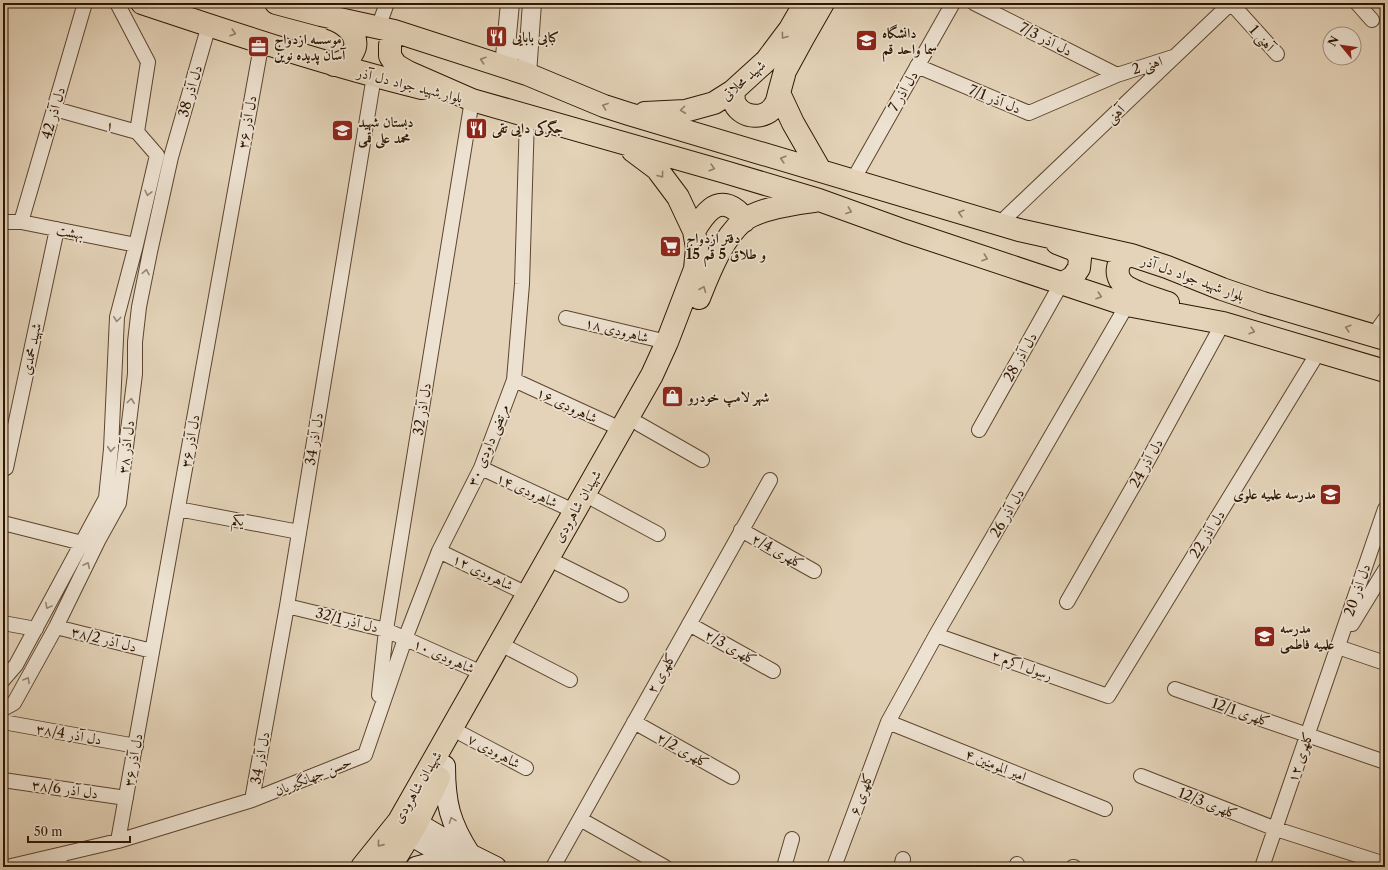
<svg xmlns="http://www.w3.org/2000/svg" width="1388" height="870" font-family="'Libre Caslon Text',Amiri,serif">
	<rect width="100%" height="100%" fill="#e4d3b8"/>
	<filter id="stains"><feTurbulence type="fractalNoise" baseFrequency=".005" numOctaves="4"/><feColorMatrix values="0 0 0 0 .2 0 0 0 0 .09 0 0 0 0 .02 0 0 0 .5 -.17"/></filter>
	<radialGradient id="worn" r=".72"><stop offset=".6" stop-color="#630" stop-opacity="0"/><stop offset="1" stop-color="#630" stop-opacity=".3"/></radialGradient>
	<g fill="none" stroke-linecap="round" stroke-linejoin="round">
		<defs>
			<path id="minor" d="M 117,3 L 148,62 L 137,132
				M 974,3 L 1117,75
				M 1231,3 L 1277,54
				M 1357,3 L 1372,20
				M 378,28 L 387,3
				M 506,44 L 509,50 L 516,53 L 524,51 L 529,44
				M 917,66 L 1029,113 L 1117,75 L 1173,57
				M 853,180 L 953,3
				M 3,222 L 21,222 L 136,245
				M 21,222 L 85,3
				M 999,224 L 1231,3
				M 566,318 L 667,342
				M 1373,336 L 1385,319
				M 514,380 L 621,429
				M 639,424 L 702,460
				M 979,430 L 1061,284
				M 6,468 L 57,229
				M 481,468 L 574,511
				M 595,500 L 658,534
				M 178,509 L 299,532
				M 3,523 L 90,545
				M 741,530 L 814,571
				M 439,551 L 527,594
				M 559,564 L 621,595
				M 1067,602 L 1142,471 L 1223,323
				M 287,606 L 386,630 L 482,673
				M 3,623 L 36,629
				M 689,624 L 773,671
				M 1352,624 L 1385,570
				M 56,627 L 152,651
				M 936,635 L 1108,696 L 1319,351
				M 1338,647 L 1385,663
				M 510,649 L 570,680
				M 3,680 L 16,665 L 106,498 L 111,449 L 117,317 L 136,245 L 157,155 L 137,132 L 55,109
				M 1175,689 L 1385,762
				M 379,695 L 386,630 L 472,100
				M 3,709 L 14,703 L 56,627 L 99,539 L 119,503 L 135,374 L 135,342 L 139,307 L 150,252 L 171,157 L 209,25
				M 3,722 L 136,746
				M 634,722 L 732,777
				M 888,722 L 1105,809
				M 462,734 L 526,768
				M 1141,776 L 1276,829 L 1385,864
				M 3,780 L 126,798
				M 252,800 L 287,606 L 374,76
				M 580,819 L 665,867
				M 118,841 L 262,41
				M 59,855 L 60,867
				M 7,867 L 118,841 L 252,800 L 365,755 L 405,639 L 439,551 L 481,468 L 514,380 L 522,284 L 527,117
				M 553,867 L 770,480
				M 784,867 L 792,839
				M 834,867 L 888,722 L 936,635 L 1127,305
				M 901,867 L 903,859
				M 1016,867 L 1017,864
				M 1073,867 L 1074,867
				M 1262,867 L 1385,509"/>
			<path id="tertiary" d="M 504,67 L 510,3
				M 527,74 L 532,3"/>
			<path id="secondary" d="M 445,766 C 445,803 450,823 470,854
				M 417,823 L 470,854 L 496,867
				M 410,835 L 465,867
				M 416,867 L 431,863 L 457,866"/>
			<path id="primary" d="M 142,3 C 235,34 328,65 422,88
				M 276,3 L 321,15 L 394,31 L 527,74 L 604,106 L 629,114 L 1019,230 L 1131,255 L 1167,267 L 1222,289 L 1263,303 L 1385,339
				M 332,19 C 343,23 358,33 355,47 C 354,51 351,55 349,59 L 334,65
				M 394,31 L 390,45 L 390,56 L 396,65 L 408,72 L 472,100 L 725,172 L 819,200 L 905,231 L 1127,305 L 1223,323 L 1385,371
				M 733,91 C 734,95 733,100 735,104 C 743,119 766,120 775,105 C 777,102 778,97 779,93
				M 645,113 L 685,111 L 714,103 L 733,91 L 766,61 L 790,29 L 805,3
				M 820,170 L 793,123 L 779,93 L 785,71 L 803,38 L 823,3
				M 694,231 C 703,216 716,195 736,210 C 739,212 742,217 744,221
				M 1057,243 L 1075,250 L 1080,258 L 1079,268 L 1073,277 L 1061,284
				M 1131,255 C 1124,258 1119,260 1118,268 C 1117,272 1118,276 1120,280 C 1126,291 1157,299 1168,303
				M 699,298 C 709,273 722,239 743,221 C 758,209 795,203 814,201
				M 362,867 L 399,821 L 652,375 L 667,342 L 695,269 L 697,248 L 694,231 L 678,197 L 657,169 L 633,151
				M 390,867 L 417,823 L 439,778"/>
		</defs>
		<!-- minor casing -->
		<use href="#minor" stroke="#5c4530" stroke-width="16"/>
		<!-- tertiary casing -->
		<use href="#tertiary" stroke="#5c4530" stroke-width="20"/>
		<!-- secondary casing -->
		<use href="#secondary" stroke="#2e1602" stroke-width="22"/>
		<!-- primary casing -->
		<use href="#primary" stroke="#2e1602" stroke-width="24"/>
		<!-- minor -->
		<use href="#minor" stroke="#ede2d1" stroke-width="14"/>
		<!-- tertiary -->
		<use href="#tertiary" stroke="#ede2d1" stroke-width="18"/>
		<!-- secondary -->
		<use href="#secondary" stroke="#ede2d1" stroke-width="20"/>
		<!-- primary -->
		<use href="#primary" stroke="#e4d3b8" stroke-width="22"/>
	</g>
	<!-- one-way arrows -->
	<defs><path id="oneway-chevron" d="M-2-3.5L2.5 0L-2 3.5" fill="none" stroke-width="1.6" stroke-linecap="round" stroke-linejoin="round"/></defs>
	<g stroke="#927e66">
		<use href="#oneway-chevron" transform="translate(233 33) rotate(17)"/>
		<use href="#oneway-chevron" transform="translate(784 36) rotate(127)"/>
		<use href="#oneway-chevron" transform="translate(483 60) rotate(-162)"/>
		<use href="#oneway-chevron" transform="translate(605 106) rotate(-160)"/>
		<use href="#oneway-chevron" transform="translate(683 110) rotate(173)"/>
		<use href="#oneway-chevron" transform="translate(783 159) rotate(-164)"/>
		<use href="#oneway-chevron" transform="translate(712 168) rotate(16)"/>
		<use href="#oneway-chevron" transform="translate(661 175) rotate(53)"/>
		<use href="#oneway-chevron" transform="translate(849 211) rotate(20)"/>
		<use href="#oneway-chevron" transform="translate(961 213) rotate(-164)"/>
		<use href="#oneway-chevron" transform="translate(985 258) rotate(19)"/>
		<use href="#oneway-chevron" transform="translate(703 289) rotate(-68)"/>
		<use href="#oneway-chevron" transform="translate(1099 296) rotate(18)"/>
		<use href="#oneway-chevron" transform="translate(1348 328) rotate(-163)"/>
		<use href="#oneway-chevron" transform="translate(1252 331) rotate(17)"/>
		<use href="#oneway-chevron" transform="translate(380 844) rotate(129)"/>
	</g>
	<g stroke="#978674">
		<use href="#oneway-chevron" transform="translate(148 193) rotate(103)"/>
		<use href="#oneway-chevron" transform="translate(146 272) rotate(-79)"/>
		<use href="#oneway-chevron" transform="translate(117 319) rotate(97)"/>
		<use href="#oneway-chevron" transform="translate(131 401) rotate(-83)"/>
		<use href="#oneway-chevron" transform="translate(111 449) rotate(95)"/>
		<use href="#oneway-chevron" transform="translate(87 565) rotate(-64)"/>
		<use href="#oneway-chevron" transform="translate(48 606) rotate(118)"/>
		<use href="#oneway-chevron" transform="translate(27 680) rotate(-61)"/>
		<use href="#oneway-chevron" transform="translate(452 820) rotate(-111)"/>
	</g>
	<!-- icons -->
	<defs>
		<symbol id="restaurant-square" viewBox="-11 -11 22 22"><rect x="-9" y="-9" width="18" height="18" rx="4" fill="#8f2418" stroke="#ede2d1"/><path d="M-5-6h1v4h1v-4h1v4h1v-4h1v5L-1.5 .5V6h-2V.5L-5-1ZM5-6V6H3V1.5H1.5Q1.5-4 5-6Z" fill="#fff"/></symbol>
		<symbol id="university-square" viewBox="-11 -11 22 22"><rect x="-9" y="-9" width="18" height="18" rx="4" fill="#8f2418" stroke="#ede2d1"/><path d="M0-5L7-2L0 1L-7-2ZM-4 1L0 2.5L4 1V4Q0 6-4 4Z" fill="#fff"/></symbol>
		<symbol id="office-square" viewBox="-11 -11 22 22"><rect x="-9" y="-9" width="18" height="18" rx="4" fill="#8f2418" stroke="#ede2d1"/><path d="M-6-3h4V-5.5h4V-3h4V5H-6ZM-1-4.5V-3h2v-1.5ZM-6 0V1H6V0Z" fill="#fff"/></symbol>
		<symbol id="school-square" viewBox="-11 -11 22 22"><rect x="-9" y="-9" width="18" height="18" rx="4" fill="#8f2418" stroke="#ede2d1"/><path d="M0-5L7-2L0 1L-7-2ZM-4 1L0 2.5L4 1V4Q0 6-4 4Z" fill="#fff"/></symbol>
		<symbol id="supermarket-square" viewBox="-11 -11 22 22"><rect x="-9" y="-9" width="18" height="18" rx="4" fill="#8f2418" stroke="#ede2d1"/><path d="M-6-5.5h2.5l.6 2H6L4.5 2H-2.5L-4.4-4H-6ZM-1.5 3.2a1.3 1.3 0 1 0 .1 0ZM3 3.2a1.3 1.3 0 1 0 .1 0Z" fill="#fff"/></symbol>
		<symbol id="shop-square" viewBox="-11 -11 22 22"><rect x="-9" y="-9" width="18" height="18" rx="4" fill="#8f2418" stroke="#ede2d1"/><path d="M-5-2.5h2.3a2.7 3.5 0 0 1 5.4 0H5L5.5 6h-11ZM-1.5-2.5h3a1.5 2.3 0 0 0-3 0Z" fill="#fff"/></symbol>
	</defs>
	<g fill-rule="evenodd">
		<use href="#restaurant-square" x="484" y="24" width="25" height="25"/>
		<use href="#university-square" x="854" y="28" width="25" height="25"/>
		<use href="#office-square" x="246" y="34" width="25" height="25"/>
		<use href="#restaurant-square" x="464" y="116" width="25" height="25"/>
		<use href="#school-square" x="330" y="118" width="25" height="25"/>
		<use href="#supermarket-square" x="658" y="234" width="25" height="25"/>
		<use href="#shop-square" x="660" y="384" width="25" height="25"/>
		<use href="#school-square" x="1318" y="482" width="25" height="25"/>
		<use href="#school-square" x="1252" y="624" width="25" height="25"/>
	</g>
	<g text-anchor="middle" stroke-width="3.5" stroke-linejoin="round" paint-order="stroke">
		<!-- poi labels -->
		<g font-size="14" font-weight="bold" fill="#2e1602" stroke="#ede2d1" text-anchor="start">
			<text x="882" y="38">دانشگاه<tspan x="882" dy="16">سما واحد قم</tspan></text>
			<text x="512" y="42">کبابی بابایی</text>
			<text x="274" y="44">موسسه ازدواج<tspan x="274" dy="16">آسان پدیده نوین</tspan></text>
			<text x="358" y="127">دبستان شهید<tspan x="358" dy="16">محمد علی قمی</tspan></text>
			<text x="492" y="133">جگرکی دایی تقی</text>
			<text x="686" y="243">دفتر ازدواج<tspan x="686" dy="16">15 و طلاق 5 قم</tspan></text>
			<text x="688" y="402">شهر لامپ خودرو</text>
			<text x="1316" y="499" text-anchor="end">مدرسه علمیه علوی</text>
			<text x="1280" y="633">مدرسه<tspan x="1280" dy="16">علمیه فاطمی</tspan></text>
		</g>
		<!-- street labels -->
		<g font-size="14" fill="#2e1602" stroke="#ede2d1">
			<text transform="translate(1262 38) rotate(48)" y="5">آهنی 1</text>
			<text transform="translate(1046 39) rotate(27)" y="5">دل آذر 7/3</text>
			<text transform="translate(1147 65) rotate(-18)" y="5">اهنی 2</text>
			<text transform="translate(743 80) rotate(-41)" y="5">شهید محلاتی</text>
			<text transform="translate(410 85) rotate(14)" y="5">بلوار شهید جواد دل آذر</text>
			<text transform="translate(190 91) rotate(-74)" y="5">دل آذر 38</text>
			<text transform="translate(903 91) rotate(-60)" y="5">دل آذر 7</text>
			<text transform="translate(995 99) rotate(22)" y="5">دل آذر 7/1</text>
			<text transform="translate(53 113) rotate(-74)" y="5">دل آذر 42</text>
			<text transform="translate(1115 114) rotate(-43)" y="5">آهنی</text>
			<text transform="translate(247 122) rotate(-80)" y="5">دل آذر ۳۶</text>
			<text transform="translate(110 125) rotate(16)" y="5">۱</text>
			<text transform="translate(70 232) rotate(11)" y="5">بهشت</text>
			<text transform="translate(1193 278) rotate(20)" y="5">بلوار شهید جواد دل آذر</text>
			<text transform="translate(617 330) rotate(14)" y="5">شاهرودی ۱۸</text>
			<text transform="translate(31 349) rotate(-78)" y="5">شهید محمدی</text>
			<text transform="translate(1020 357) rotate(-61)" y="5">دل آذر 28</text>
			<text transform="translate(567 405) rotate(25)" y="5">شاهرودی ۱۶</text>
			<text transform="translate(422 409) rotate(-81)" y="5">دل آذر 32</text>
			<text transform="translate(314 439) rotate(-81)" y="5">دل آذر 34</text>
			<text transform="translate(190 441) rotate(-80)" y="5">دل آذر ۳۶</text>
			<text transform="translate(488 445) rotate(-68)" y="5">۳۰ مرتضی داودی</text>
			<text transform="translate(126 447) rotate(-83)" y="5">دل آذر ۳۸</text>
			<text transform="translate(1146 463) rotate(-61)" y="5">دل آذر 24</text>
			<text transform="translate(527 490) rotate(24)" y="5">شاهرودی ۱۴</text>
			<text transform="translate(577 506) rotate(-60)" y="5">شهیدان شاهرودی</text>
			<text transform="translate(1007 513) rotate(-60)" y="5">دل آذر 26</text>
			<text transform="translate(238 520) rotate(11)" y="5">یکم</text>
			<text transform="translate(1207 534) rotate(-58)" y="5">دل آذر 22</text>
			<text transform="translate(778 551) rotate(29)" y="5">کلهری ۲/4</text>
			<text transform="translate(483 572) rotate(26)" y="5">شاهرودی ۱۲</text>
			<text transform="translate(1357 590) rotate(-71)" y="5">دل آذر 20</text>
			<text transform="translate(347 620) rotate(14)" y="5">دل آذر 32/1</text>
			<text transform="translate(104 639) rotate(14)" y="5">دل آذر ۳۸/2</text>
			<text transform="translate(731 647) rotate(29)" y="5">کلهری ۲/3</text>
			<text transform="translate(444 656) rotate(24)" y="5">شاهرودی ۱۰</text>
			<text transform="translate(1022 665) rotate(20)" y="5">رسول اکرم ۲</text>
			<text transform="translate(661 673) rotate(-61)" y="5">کلهری ۲</text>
			<text transform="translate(1241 712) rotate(19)" y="5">کلهری 12/1</text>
			<text transform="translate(69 734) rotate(10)" y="5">دل آذر ۳۸/4</text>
			<text transform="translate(683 750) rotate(29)" y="5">کلهری ۲/2</text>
			<text transform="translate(494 751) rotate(28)" y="5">۷ شاهرودی</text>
			<text transform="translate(1300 757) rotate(-71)" y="5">کلهری ۱۲</text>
			<text transform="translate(260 758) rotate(-80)" y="5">دل آذر 34</text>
			<text transform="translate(133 760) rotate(-80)" y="5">دل آذر ۳۶</text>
			<text transform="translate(996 765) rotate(22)" y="5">امیر المومنین ۴</text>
			<text transform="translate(313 776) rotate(-22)" y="5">حسن جهانگیریان</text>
			<text transform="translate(417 787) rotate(-59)" y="5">شهیدان شاهرودی</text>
			<text transform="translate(65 789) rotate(8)" y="5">دل آذر ۳۸/6</text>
			<text transform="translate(861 794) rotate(-70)" y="5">کلهری ۶</text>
			<text transform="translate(1208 803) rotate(21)" y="5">کلهری 12/3</text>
		</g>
	</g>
	<!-- margin -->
	<rect width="1388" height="870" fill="none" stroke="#e4d3b8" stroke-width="16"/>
	<rect x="4" y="4" width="1380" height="862" fill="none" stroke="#2e1602" stroke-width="2"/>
	<rect x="8" y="8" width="1372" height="854" fill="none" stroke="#2e1602"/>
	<!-- north arrow -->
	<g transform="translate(1342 46) rotate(299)"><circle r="19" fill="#ede2d1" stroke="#a1907e"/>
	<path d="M0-3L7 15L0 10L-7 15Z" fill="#8f2418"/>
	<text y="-6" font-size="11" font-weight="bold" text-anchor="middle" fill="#2e1602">N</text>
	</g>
	<!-- scale -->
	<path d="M28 836v6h102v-6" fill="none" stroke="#2e1602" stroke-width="2"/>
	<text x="34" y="836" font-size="12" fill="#2e1602" stroke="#ede2d1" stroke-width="3" paint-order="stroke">50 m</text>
	<rect width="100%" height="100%" filter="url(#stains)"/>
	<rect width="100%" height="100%" fill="url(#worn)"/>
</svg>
